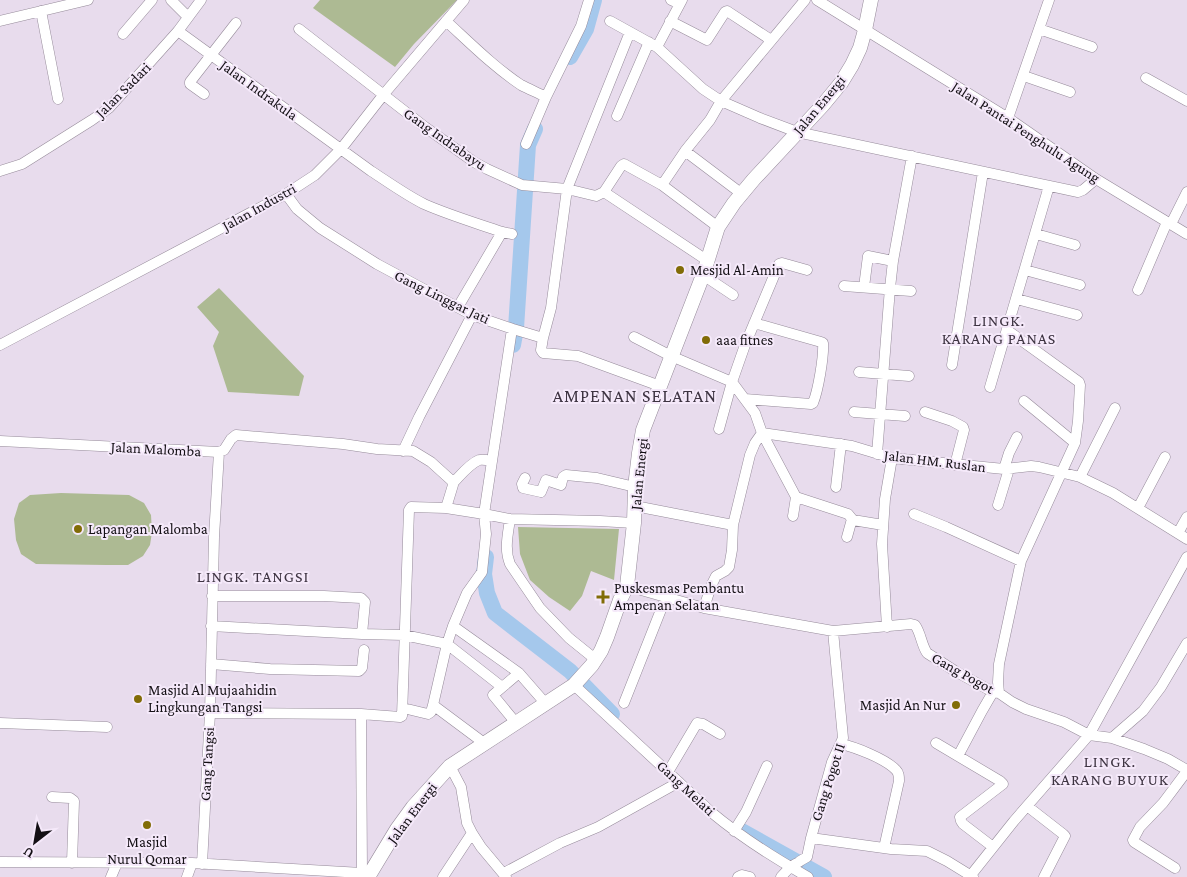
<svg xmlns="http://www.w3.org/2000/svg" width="1187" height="877" font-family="'Crimson Pro',serif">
	<rect width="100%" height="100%" fill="#e8dced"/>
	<!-- green -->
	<path fill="#adba93" d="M 320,0 L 457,0 L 414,44 L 395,67 L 313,8 Z
		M 219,288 L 304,376 L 299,396 L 228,392 L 213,346 L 219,332 L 197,307 Z
		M 61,493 L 129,495 L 144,503 L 151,515 L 152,532 L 150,545 L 143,556 L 128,565 L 106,565 L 36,564 L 21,554 L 16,540 L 14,519 L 19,503 L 30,495 Z
		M 518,527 L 619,529 L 614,580 L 591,571 L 582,596 L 570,611 L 549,597 L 530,580 L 520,554 Z"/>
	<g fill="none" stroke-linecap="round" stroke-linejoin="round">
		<!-- river -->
		<path stroke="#a5c8ec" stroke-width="16" d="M 570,57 L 586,29 L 594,0
			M 513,345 L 516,328 L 528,145 L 535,129
			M 486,557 L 484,574 L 487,593 L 495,613 L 570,671 L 612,714
			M 738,829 L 824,877"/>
		<defs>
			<path id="minor" d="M 171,0 L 188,17
				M 671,0 L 680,4
				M 817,0 L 1008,118 L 1096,179 L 1187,234
				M 41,11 L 58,99
				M 0,21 L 88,0
				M 446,21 C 470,43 494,67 521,85 C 529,89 538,93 546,97 L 526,144
				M 610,21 L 657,47 L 703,89 L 721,101 L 760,118 L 797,132 L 1078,192 L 1083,190 L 1096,179
				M 670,21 L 707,40 L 725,12 L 727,11 L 771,40
				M 299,29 L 425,127 L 474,162 L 487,169 L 522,185 L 567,189 L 596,196 L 604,192 L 621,166 L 624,164 L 662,185 L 718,227
				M 1039,29 L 1092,47
				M 178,31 L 371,171 C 388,182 406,195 424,204 C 449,215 476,223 502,232 L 512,234
				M 123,34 L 152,0
				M 657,47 L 682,0
				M 1024,76 L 1070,92
				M 1146,78 L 1187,101
				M 204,94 L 190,84 L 190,82 L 236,23
				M 546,97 L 581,26 L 589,0
				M 617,116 L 649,42
				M 1008,118 L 1049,0
				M 685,151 L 742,194
				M 0,171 L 22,164 L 92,120 L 109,108 L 178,31 L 201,0
				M 662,185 L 685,151 L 710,120 L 721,101 L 805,0
				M 604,192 L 708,261
				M 286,194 L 297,209 L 320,228 L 377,264 L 472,315 L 513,329 L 543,338 L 541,350 L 543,353 L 578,356 L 660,386
				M 1171,224 L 1187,192
				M 1036,234 L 1075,245
				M 1025,270 L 1080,285
				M 703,275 L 733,295
				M 844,286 L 911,291
				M 864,287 L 868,256 L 893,261
				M 1138,290 L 1167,222
				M 1017,299 L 1077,315
				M 458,307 L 502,232
				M 634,337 L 671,356 L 732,382 L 755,413 L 762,433 L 852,446 L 892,458 L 1004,469 L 1031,466 L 1039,467 L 1080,477 L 1113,493 L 1187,539
				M 543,338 L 551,308 L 567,189 L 630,32
				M 0,345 L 286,194 L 315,175 L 341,149 L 384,94 L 464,0
				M 952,365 L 983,172
				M 859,372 L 909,376
				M 990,387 L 1049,186
				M 745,399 L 811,404 L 813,403 C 818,391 824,357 823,343 L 821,342 L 754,323
				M 1024,401 L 1075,443
				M 854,412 L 905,416
				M 925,412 L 952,421 L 963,427 L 964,430 L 955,465
				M 719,429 L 732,382 L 745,345 L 779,264 L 782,263 L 807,270
				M 0,441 L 219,452 L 214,537 L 210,713 L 202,864
				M 403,451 L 419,417 L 472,315
				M 877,454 L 890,288 L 893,261 L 912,156
				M 1004,469 L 1009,453 L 1017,437
				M 1080,477 L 1115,408
				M 525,478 L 522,484 L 523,488 L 541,492 L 546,480 L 561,485 L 563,477 L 566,475 L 597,478 L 635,487
				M 453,483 C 460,476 469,464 479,460 C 483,459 487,460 492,461
				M 836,487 L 841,444
				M 998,505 L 1009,469
				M 635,506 L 733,525
				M 446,508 L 484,514 L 512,329
				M 1138,508 L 1165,457
				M 914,514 L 946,527 L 1021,561
				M 793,516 L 796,497
				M 510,519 C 508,534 504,549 510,564 L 540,608 L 569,638 L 595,659
				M 1178,533 L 1187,517
				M 847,537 L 852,519
				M 627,586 L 704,608 L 833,631 L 911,624 L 915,625 C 921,633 921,644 927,653 L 955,671 L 993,692 L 999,693 L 1012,702 L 1026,709 L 1064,722 L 1089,735 L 1112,738 L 1144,749 L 1168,759 L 1187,770
				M 212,596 L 324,596 L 361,598 L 365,602 L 362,634
				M 704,608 L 711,586 L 716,576 L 725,571 L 729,567 L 732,550 L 733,525 L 750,455 L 755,443 L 762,433 L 796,497 L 848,514 L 853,520 L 883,525
				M 211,626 L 362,634 L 404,635 L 447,644 L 502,687
				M 453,626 L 519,673 L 546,704
				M 887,627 L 882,544 L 885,499 L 892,458
				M 211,664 L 270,669 L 359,671 L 362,668 L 364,650
				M 574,685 L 711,812 C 741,837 774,858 808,877
				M 999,693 L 998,682 L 999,664 L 1021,561 L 1075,443 L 1078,421 L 1080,385 L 1079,382 L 1007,330
				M 624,703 L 666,597
				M 433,705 L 447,644 L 453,626 L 467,593 L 482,572 L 486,534 L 484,514 L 510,519 L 600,521 L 634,523
				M 403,708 L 428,714 L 431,712 L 433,705 L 484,743
				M 210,713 L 361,714 L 400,717 L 402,716 L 409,510 L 411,507 L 446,508 L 453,485 L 452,481 L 431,462 L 413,451 L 377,449 L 343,444 L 236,435 L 231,439 L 224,450 L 219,452
				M 361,714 L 362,873
				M 0,723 L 107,727
				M 516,723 L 493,695 L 519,673
				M 1112,738 L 1143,711 L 1161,687 L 1187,643
				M 936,743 L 1000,781 L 1003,784 L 960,817 L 961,821 L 963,824 L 993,847
				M 841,744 C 855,747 886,759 896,770 C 899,773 899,776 899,781 L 884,848
				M 958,756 L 982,711 L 993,692
				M 450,766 L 461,787 L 467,823 L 472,833 L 481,847 L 506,877
				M 668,772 L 697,723 L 703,724 L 720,734
				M 52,797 L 70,798 L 74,801 L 72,863
				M 1027,806 L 1063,834 L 1065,836 L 1044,877
				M 734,831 L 746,812 L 767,766
				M 811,838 L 891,849 L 927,851 L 947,861 L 973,877
				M 0,862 L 192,863 L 362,873 L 369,875
				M 1175,868 L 1134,842 L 1133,840 L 1140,827 L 1163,803 L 1187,771
				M 504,873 L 560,843 L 598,827 L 679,782
				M 971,875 L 1014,821 L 1089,735 L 1187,557
				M 111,877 L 117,863
				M 187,877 L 192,863
				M 443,877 L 472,833
				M 738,877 L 742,875 L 750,877
				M 781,877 C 786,871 792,865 799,862 C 801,860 804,859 807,857 L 811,838 L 832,762 L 843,738 L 833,631"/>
			<path id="highway" d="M 368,877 L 397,829 L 413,807 L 450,766 L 574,685 L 592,665 L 601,651 L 607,637 L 620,600 L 627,586 L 634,523 L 635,487 L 639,453 L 643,430 L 703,275 L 718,227 L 734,203 L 754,179 L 822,106 L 841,83 L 852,65 L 860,48 L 865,30 L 871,0"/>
		</defs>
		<!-- minor casing -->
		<use href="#minor" stroke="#968b9a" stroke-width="11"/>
		<!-- highway casing -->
		<use href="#highway" stroke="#968b9a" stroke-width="15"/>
		<!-- minor -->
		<use href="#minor" stroke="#fff" stroke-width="10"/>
		<!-- highway -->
		<use href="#highway" stroke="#fff" stroke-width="14"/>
	</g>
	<!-- markers -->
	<g fill="#816c07" stroke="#f5e9fa" stroke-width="2">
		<circle cx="680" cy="270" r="5"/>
		<circle cx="706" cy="340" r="5"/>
		<circle cx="78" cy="529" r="5"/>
		<path d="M600.5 589.5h5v5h5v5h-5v5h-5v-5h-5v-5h5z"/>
		<circle cx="138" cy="699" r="5"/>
		<circle cx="956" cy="705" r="5"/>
		<circle cx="147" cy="825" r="5"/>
	</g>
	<g text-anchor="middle" stroke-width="4" stroke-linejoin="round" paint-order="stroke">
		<!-- street labels -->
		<g font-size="15" fill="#141015" stroke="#f5e9fa">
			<text transform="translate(123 90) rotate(-45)" y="5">Jalan Sadari</text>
			<text transform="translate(259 90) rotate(36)" y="5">Jalan Indrakula</text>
			<text transform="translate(819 105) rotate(-50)" y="5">Jalan Energi</text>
			<text transform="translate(1026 132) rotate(33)" y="5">Jalan Pantai Penghulu Agung</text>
			<text transform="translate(445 139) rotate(35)" y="5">Gang Indrabayu</text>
			<text transform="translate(259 207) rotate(-29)" y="5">Jalan Industri</text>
			<text transform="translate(442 297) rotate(26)" y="5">Gang Linggar Jati</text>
			<text transform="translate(156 449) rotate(3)" y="5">Jalan Malomba</text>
			<text transform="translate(935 461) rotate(7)" y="5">Jalan HM. Ruslan</text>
			<text transform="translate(639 474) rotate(-84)" y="5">Jalan Energi</text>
			<text transform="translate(963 673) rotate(29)" y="5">Gang Pogot</text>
			<text transform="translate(207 764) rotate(-87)" y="5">Gang Tangsi</text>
			<text transform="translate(828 782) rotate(-72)" y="5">Gang Pogot II</text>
			<text transform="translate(686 788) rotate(43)" y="5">Gang Melati</text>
			<text transform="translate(412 813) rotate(-53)" y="5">Jalan Energi</text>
		</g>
		<!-- poi labels -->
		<g font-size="15" fill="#141015" stroke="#f5e9fa" text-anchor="start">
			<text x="690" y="275">Mesjid Al-Amin</text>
			<text x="716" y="345">aaa fitnes</text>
			<text x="88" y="534">Lapangan Malomba</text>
			<text x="614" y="593">Puskesmas Pembantu<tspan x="614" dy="17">Ampenan Selatan</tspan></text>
			<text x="148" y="695">Masjid Al Mujaahidin<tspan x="148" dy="17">Lingkungan Tangsi</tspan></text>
			<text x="946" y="710" text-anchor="end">Masjid An Nur</text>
			<text x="147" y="847" text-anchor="middle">Masjid<tspan x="147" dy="17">Nurul Qomar</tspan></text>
		</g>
		<!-- neighbourhood labels -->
		<g font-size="16" letter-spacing="1" fill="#3e3442" stroke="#f5e9fa">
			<text x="999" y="326">LINGK.<tspan x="999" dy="18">KARANG PANAS</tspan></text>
			<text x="253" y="582">LINGK. TANGSI</text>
			<text x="1110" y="767">LINGK.<tspan x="1110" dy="18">KARANG BUYUK</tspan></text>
		</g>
		<!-- quarter labels -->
		<g font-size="18" letter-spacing="1" fill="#3e3442" stroke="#f5e9fa">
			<text x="635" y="402">AMPENAN SELATAN</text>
		</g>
	</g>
	<!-- north arrow -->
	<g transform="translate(35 842) rotate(211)" stroke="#f5e9fa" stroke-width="4" paint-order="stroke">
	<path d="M0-4L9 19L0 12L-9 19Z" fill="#141015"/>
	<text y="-8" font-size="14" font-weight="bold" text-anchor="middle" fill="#141015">U</text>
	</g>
</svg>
